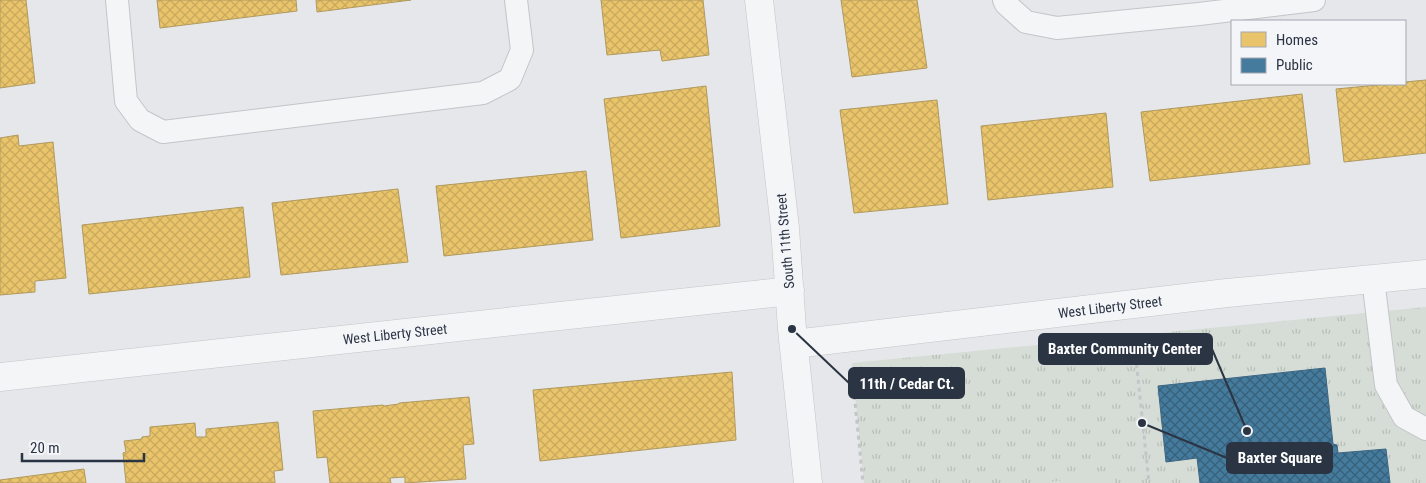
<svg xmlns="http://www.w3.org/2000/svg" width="1426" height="483" font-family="'Roboto Condensed',sans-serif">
	<defs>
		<pattern id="park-tufts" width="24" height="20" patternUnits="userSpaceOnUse" patternTransform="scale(1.25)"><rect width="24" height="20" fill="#d6ddd6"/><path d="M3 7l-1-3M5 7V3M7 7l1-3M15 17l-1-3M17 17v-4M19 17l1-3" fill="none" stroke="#b8beb9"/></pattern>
		<pattern id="homes-cross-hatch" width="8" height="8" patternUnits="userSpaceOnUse" patternTransform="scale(1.25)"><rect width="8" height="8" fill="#e9c46a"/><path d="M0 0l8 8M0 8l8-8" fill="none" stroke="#c8a95d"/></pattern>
		<pattern id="public-cross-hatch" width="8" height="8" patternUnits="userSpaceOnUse" patternTransform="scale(1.25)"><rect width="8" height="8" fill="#457b9d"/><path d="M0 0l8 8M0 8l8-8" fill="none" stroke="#37607b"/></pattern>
	</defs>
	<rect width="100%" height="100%" fill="#e5e7ea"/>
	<!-- park -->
	<path fill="url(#park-tufts)" d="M 1426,307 L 1426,483 L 864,483 L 852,363 Z"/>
	<!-- pitch -->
	<path fill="#d6ddd6" d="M 1114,473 L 1115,483 L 1042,483 Z"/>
	<!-- homes -->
	<path fill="url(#homes-cross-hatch)" stroke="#b0995e" d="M 0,0 L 26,0 L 35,83 L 0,88 Z
		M 157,0 L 296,0 L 297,11 L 160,28 Z
		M 316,0 L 411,0 L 317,12 Z
		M 601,0 L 703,0 L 709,55 L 662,61 L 660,50 L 607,55 Z
		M 841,0 L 917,0 L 927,68 L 852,77 Z
		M 1426,80 L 1426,153 L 1344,162 L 1336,89 L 1388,84 L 1405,84 L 1405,82 Z
		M 706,86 L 720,226 L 621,238 L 604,99 Z
		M 1302,94 L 1310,164 L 1150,181 L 1141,112 Z
		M 937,100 L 948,204 L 854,213 L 840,110 Z
		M 1106,113 L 1113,187 L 988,200 L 981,126 Z
		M 18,135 L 19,146 L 53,142 L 66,278 L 35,281 L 35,292 L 0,295 L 0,138 Z
		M 586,171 L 593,240 L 444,256 L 436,186 Z
		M 398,189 L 408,262 L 281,275 L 272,203 Z
		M 243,207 L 250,277 L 89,294 L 82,225 Z
		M 732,372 L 736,440 L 540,461 L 533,390 Z
		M 469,397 L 474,444 L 463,445 L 466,479 L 405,483 L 405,477 L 390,478 L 391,483 L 330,483 L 327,457 L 317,458 L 313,411 L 383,405 L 384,406 L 399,404 L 399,403 Z
		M 278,422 L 283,470 L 274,471 L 275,483 L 126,483 L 123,453 L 126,452 L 124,441 L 142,439 L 142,437 L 150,436 L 150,427 L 195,423 L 196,437 L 206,437 L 206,429 Z
		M 84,469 L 86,483 L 0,483 L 0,480 Z"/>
	<!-- public -->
	<path fill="url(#public-cross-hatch)" stroke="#3d6682" d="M 1325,368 L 1333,444 L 1337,445 L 1338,453 L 1386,449 L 1390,483 L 1200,483 L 1197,458 L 1166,462 L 1158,386 Z"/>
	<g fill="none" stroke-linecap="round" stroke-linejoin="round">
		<defs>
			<path id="lane" d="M 117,0 L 126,101 L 140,120 L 163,132 L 483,93 L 510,79 L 522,50 L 516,0
				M 1004,0 L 1006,4 L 1026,22 L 1057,28 L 1199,14 L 1314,0
				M 1373,279 L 1386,385 L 1404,417 L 1426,429"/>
			<path id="street" d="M 759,0 L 785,228 L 792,329 L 808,483
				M 794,344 L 1227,293 L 1426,274
				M 0,377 L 790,291"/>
		</defs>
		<!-- lane casing -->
		<use href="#lane" stroke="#c3c5c8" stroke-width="24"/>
		<!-- street casing -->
		<use href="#street" stroke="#c3c5c8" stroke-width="29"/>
		<!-- path -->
		<path stroke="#c4c5c9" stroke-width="3" stroke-dasharray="4 4" stroke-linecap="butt" d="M 1134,340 L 1149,483
			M 852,372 L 863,483"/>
		<!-- lane -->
		<use href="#lane" stroke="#f4f5f6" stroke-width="22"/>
		<!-- street -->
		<use href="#street" stroke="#f4f5f6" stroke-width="28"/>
	</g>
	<g text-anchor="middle" stroke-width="5" stroke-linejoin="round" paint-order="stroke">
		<!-- street labels -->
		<g font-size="14" fill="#2b3443" stroke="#f3f5f8">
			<text transform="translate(785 241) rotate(-95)" y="5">South 11th Street</text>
			<text transform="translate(1110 307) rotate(-7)" y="5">West Liberty Street</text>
			<text transform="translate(395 334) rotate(-6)" y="5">West Liberty Street</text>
		</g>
	</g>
	<!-- callouts -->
	<path fill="none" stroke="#2b3443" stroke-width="2" d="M1247 431L1212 349M792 329L849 383M1142 423L1227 458"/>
	<g fill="#2b3443" stroke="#f3f5f8" stroke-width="2">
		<circle cx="1247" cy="431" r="5"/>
		<circle cx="792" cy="329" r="5"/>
		<circle cx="1142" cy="423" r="5"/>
	</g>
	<g fill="#2b3443" stroke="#2b3443" stroke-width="2">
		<rect x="1039" y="334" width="173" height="30" rx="5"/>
		<rect x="849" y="368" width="115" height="30" rx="5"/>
		<rect x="1227" y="443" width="105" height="30" rx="5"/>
	</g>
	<g font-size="15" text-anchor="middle" font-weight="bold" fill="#fff">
		<text x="1125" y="354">Baxter Community Center</text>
		<text x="907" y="389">11th / Cedar Ct.</text>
		<text x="1280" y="463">Baxter Square</text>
	</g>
	<!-- legend -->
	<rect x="1231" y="20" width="175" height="65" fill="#f3f5f8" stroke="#a3a8b0"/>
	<rect x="1241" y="32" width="25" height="15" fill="#e9c46a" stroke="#a3a8b0"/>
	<text x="1276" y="45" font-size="15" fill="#2b3443">Homes</text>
	<rect x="1241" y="58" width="25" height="15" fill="#457b9d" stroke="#a3a8b0"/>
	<text x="1276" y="70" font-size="15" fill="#2b3443">Public</text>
	<!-- scale -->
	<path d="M22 453v8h122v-8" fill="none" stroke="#2b3443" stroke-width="2.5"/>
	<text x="30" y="453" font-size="15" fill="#2b3443" stroke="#f3f5f8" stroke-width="4" paint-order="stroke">20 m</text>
</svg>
